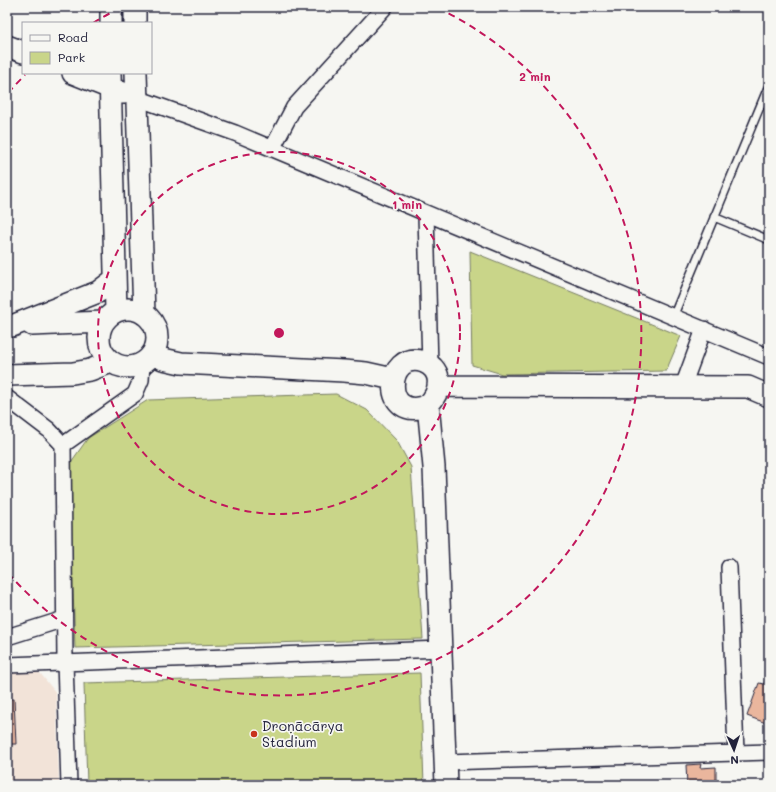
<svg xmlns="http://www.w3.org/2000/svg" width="776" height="792" font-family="Mali,sans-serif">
	<rect width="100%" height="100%" fill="#f6f6f2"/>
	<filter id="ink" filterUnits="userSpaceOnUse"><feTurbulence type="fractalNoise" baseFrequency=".025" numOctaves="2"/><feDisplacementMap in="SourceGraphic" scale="8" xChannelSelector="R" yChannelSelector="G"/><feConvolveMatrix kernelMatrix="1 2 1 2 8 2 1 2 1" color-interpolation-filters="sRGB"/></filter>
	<g filter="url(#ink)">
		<!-- built -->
		<path fill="#f2e3d8" d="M 7,673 L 40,673 L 56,693 L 59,785 L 7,785 Z"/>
		<!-- green -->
		<path fill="#c9d589" stroke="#767c62" d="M 470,251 L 681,336 L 666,371 L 502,374 L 472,365 Z
			M 336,394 L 367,410 L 397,441 L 411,467 L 423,639 L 75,648 L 69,465 L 88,438 L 148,400 Z
			M 420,673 L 424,785 L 87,785 L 84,683 Z"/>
		<!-- building -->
		<path fill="#eab69d" stroke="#22223b" d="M 767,676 L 769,677 L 769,721 L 767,721 L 766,723 L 747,716 L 759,683 L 764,684 Z
			M 7,699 L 14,699 L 16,744 L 7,744 Z
			M 701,764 L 700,768 L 716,767 L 716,785 L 687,785 L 686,765 Z"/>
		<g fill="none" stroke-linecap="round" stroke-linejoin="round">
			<defs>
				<path id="lane" d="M 714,217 L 769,240
					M 673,317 L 769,85"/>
				<path id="street" d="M 137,98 L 235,133 L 769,357
					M 272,149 L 294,107 L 385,7
					M 426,214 L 430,366
					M 683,386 L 704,329
					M 7,398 L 49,430 L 63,445 L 65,662 L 69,785
					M 63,445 L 135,394 L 141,380 L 142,363
					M 729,567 L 736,753
					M 7,637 L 64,619
					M 7,665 L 442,649
					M 446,762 L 769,752"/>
				<path id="secondary" d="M 135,7 L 135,23
					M 111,23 L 111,7
					M 7,46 L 23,52
					M 73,73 L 123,93
					M 110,73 L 116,311
					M 136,73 L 144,314
					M99 338a29 29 0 1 1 58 0a29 29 0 1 1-58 0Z
					M 32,325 L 103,322
					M 12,326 L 98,292 L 115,279
					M 152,354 L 163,359 L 181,363 L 344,371 L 366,373 L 393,379
					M 7,375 L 73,373 L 90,370 L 111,362
					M 439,386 L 748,387 L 769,396
					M 428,405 C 381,425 384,348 424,362 C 444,370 441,392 428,405 L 434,467 L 446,785"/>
			</defs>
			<!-- lane casing -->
			<use href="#lane" stroke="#22223b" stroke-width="10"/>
			<!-- street casing -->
			<use href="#street" stroke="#22223b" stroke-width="18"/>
			<!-- secondary casing -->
			<use href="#secondary" stroke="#22223b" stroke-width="24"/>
			<!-- lane -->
			<use href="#lane" stroke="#f6f6f2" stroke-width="7"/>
			<!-- street -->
			<use href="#street" stroke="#f6f6f2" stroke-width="15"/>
			<!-- secondary -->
			<use href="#secondary" stroke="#f6f6f2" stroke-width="21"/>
		</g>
	</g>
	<!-- distance rings -->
	<g fill="none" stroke="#c2185b" stroke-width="2" stroke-dasharray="7 5">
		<circle cx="279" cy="333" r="181"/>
		<path d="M8 93A362 362 0 0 1 25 75M93 23A362 362 0 0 1 120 8M438 8A362 362 0 1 1 8 573"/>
	</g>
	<!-- markers -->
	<circle fill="#c8321e" stroke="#f6f6f2" stroke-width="1.5" cx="254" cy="734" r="4"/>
	<g text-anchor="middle" stroke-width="3.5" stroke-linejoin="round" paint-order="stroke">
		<!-- poi labels -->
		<g font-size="14" fill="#22223b" stroke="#f6f6f2" text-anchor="start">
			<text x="262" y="731">Droṇācārya<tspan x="262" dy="16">Stadium</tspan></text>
		</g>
	</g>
	<circle cx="279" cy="333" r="6" fill="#c2185b" stroke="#f6f6f2" stroke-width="2"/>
	<g font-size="12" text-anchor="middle" font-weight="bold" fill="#c2185b" stroke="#f6f6f2" stroke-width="3.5" stroke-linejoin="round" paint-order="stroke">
		<text x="535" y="81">2 min</text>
		<text x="407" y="209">1 min</text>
	</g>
	<!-- margin -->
	<rect width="776" height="792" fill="none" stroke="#f6f6f2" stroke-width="24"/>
	<rect x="12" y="12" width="752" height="768" fill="none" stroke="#22223b" stroke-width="1.5" filter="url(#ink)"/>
	<!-- legend -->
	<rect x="22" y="22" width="130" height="52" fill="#f6f6f2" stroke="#a1a1a9"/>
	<rect x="30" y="35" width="20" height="6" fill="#f6f6f2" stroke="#a1a1a9"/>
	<text x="58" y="42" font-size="12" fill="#22223b">Road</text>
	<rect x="30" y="52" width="20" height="12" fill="#c9d589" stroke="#a1a1a9"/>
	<text x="58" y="62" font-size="12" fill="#22223b">Park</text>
	<!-- north arrow -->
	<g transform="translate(734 750) rotate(177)" stroke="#f6f6f2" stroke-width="3" paint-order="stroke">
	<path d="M0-3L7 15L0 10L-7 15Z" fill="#22223b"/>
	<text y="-6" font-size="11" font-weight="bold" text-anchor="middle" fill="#22223b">N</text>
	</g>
</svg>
